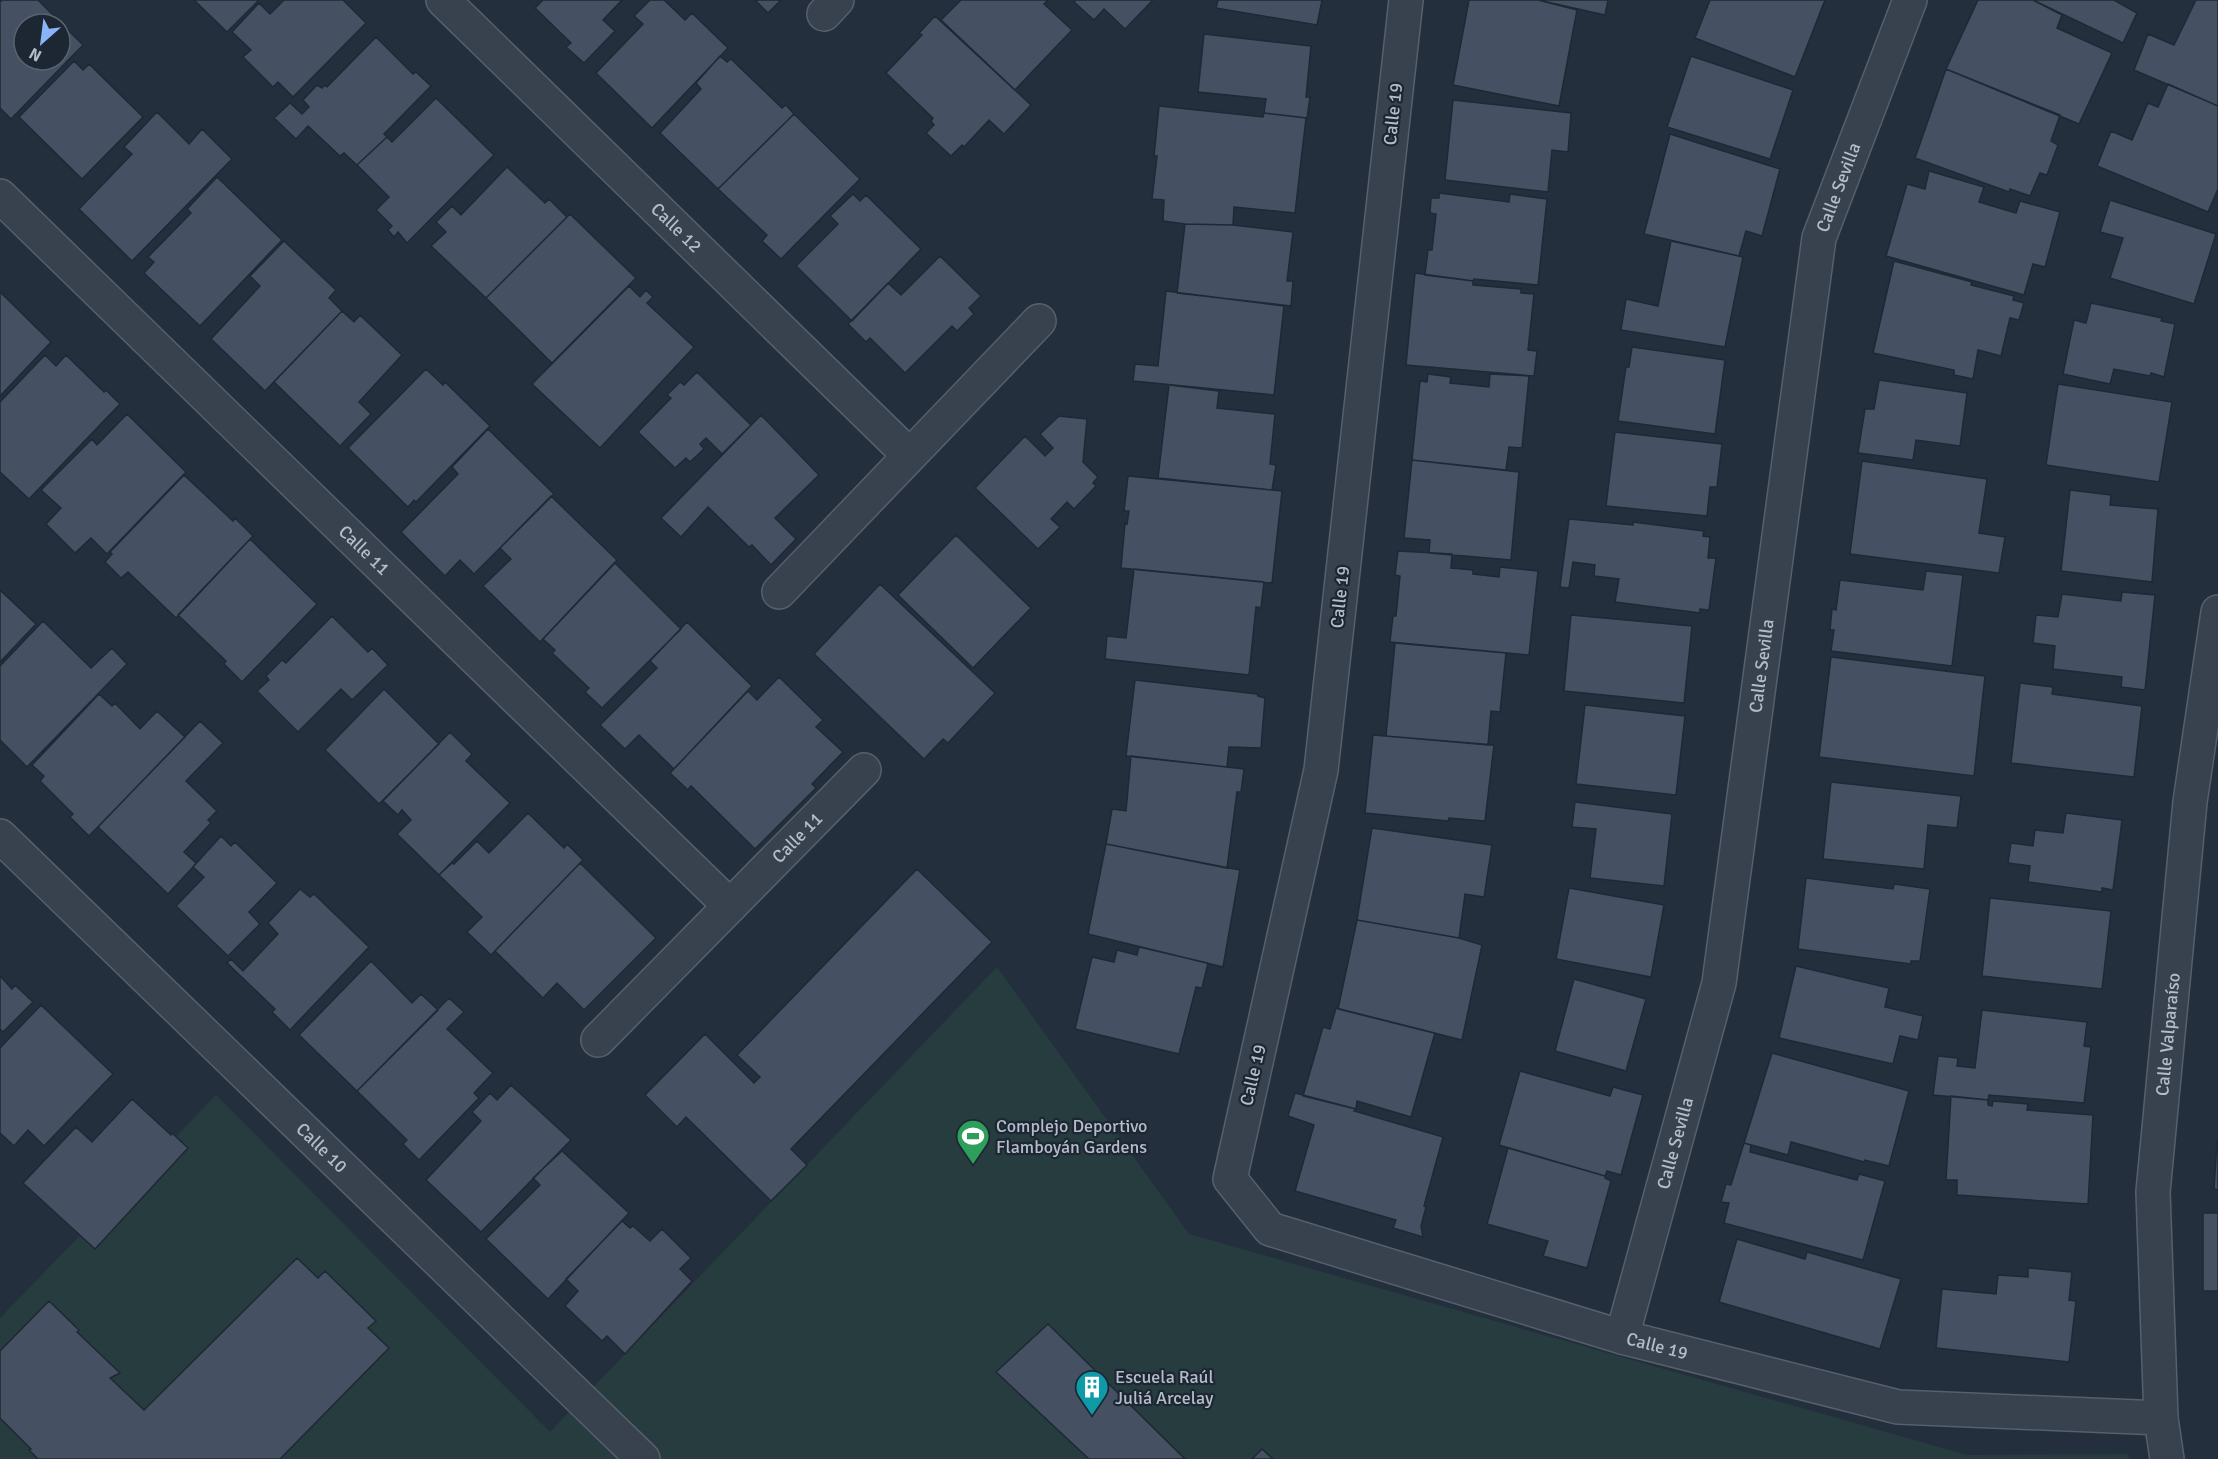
<svg xmlns="http://www.w3.org/2000/svg" width="2218" height="1459" font-family="Signika,sans-serif">
	<rect width="100%" height="100%" fill="#242f3e"/>
	<!-- green -->
	<path fill="#263c3f" d="M 997,967 L 1189,1234 L 1967,1455 L 2128,1454 L 2129,1459 L 0,1459 L 0,1318 L 216,1095 L 550,1432 Z"/>
	<!-- building -->
	<path fill="#455162" stroke="#1f2835" stroke-width="1.5" fill-rule="evenodd" d="M 2,0 L 38,0 L 83,45 L 11,119 L 0,108 L 0,2 ZM 24,24 L 60,24 L 60,60 L 24,60 Z
		M 194,0 L 259,0 L 227,32 Z
		M 284,0 L 343,0 L 366,23 L 293,97 L 278,82 L 273,87 L 243,57 L 251,50 L 232,32 L 259,3 L 270,14 Z
		M 543,0 L 622,0 L 603,20 L 615,31 L 584,63 L 566,47 L 571,43 L 535,8 Z
		M 650,0 L 664,0 L 685,20 L 692,13 L 728,48 L 652,128 L 596,73 L 643,24 L 634,16 Z
		M 755,0 L 781,0 L 768,13 Z
		M 961,0 L 1048,0 L 1044,4 L 1072,30 L 1015,90 L 941,20 Z
		M 1076,0 L 1153,0 L 1125,29 L 1104,9 L 1094,20 L 1074,2 Z
		M 1218,0 L 1322,0 L 1317,25 L 1216,8 Z
		M 1469,0 L 1538,0 L 1577,10 L 1559,106 L 1453,85 Z
		M 1538,0 L 1608,0 L 1605,15 Z
		M 1710,0 L 1825,0 L 1795,77 L 1695,38 Z
		M 1978,0 L 2033,0 L 2062,15 L 2057,28 L 2112,53 L 2079,124 L 1946,69 Z
		M 2033,0 L 2114,0 L 2137,13 L 2123,43 Z
		M 2196,0 L 2218,0 L 2218,106 L 2134,70 L 2148,34 L 2174,45 Z
		M 935,16 L 1031,105 L 1004,134 L 989,120 L 964,147 L 962,145 L 951,156 L 926,133 L 934,125 L 931,121 L 933,118 L 886,73 L 922,35 L 919,33 Z
		M 1204,34 L 1311,46 L 1306,97 L 1310,97 L 1307,118 L 1264,113 L 1266,99 L 1198,92 Z
		M 376,37 L 413,74 L 416,72 L 431,86 L 384,134 L 387,137 L 357,165 L 344,153 L 340,156 L 308,126 L 296,139 L 274,118 L 290,103 L 302,114 L 309,107 L 303,100 L 317,85 L 322,88 L 325,85 L 327,87 Z
		M 720,56 L 727,62 L 731,59 L 782,108 L 786,105 L 794,114 L 718,189 L 660,133 L 701,89 L 696,83 Z
		M 1691,56 L 1793,90 L 1770,159 L 1667,127 Z
		M 74,61 L 83,70 L 89,64 L 143,117 L 82,179 L 19,117 Z
		M 1946,69 L 2060,115 L 2051,141 L 2058,145 L 2047,175 L 2040,173 L 2030,196 L 2010,189 L 2009,192 L 1915,158 Z
		M 2168,84 L 2218,106 L 2218,189 L 2208,212 L 2097,166 L 2111,131 L 2132,140 L 2148,103 L 2158,107 Z
		M 436,98 L 494,155 L 407,243 L 398,232 L 394,237 L 388,230 L 392,226 L 376,210 L 389,197 L 357,165 L 387,137 L 392,142 Z
		M 1453,100 L 1571,113 L 1568,152 L 1552,150 L 1548,192 L 1445,180 Z
		M 1159,106 L 1263,117 L 1264,113 L 1306,118 L 1295,213 L 1234,207 L 1233,225 L 1185,224 L 1163,221 L 1164,200 L 1152,199 L 1157,156 L 1154,156 Z
		M 157,112 L 189,144 L 202,129 L 232,159 L 132,261 L 79,209 L 132,154 L 124,147 Z
		M 794,114 L 860,179 L 781,259 L 762,241 L 767,235 L 718,189 Z
		M 1670,134 L 1780,169 L 1762,236 L 1746,231 L 1739,256 L 1644,234 Z
		M 507,167 L 545,203 L 549,199 L 567,217 L 486,298 L 431,246 L 446,232 L 436,222 L 452,206 L 461,215 Z
		M 1929,171 L 1984,187 L 1979,202 L 2016,213 L 2020,201 L 2060,212 L 2045,267 L 2033,264 L 2024,295 L 1886,256 L 1907,184 L 1925,189 Z
		M 217,177 L 282,240 L 200,326 L 144,273 L 154,262 L 148,257 L 191,213 L 187,209 Z
		M 1439,193 L 1509,202 L 1510,194 L 1547,199 L 1538,285 L 1474,279 L 1473,281 L 1425,275 L 1428,250 L 1432,250 L 1436,214 L 1430,213 L 1431,198 L 1439,198 Z
		M 853,194 L 860,201 L 866,195 L 921,249 L 852,321 L 796,266 L 838,224 L 830,216 Z
		M 2110,200 L 2216,234 L 2194,304 L 2110,278 L 2123,238 L 2100,232 Z
		M 570,214 L 636,278 L 552,363 L 486,298 Z
		M 1185,224 L 1233,225 L 1293,232 L 1287,281 L 1293,281 L 1291,306 L 1177,293 Z
		M 284,241 L 336,290 L 329,298 L 342,311 L 265,391 L 211,339 L 260,286 L 250,276 Z
		M 1671,241 L 1743,257 L 1725,347 L 1621,330 L 1626,299 L 1658,306 Z
		M 940,256 L 981,296 L 969,308 L 974,314 L 957,331 L 952,326 L 905,373 L 870,338 L 866,342 L 848,324 L 888,283 L 901,295 Z
		M 1894,261 L 1972,282 L 1971,285 L 2014,296 L 2013,300 L 2024,303 L 2019,320 L 2010,318 L 2001,356 L 1978,350 L 1973,379 L 1954,375 L 1954,370 L 1873,353 Z
		M 1415,273 L 1473,281 L 1473,285 L 1521,289 L 1521,293 L 1534,294 L 1528,350 L 1537,351 L 1534,376 L 1406,365 Z
		M 629,286 L 640,297 L 646,290 L 653,297 L 647,303 L 694,347 L 600,448 L 532,384 Z
		M 1166,291 L 1284,306 L 1274,395 L 1133,381 L 1135,364 L 1158,366 Z
		M 0,292 L 51,342 L 0,396 Z
		M 2091,303 L 2162,318 L 2161,321 L 2175,324 L 2164,377 L 2151,373 L 2150,376 L 2114,369 L 2110,384 L 2063,374 L 2074,320 L 2086,323 Z
		M 342,311 L 354,322 L 360,315 L 402,355 L 359,402 L 371,414 L 340,446 L 274,382 Z
		M 1632,347 L 1725,360 L 1715,434 L 1618,421 L 1626,367 L 1629,367 Z
		M 45,355 L 56,366 L 66,355 L 104,392 L 106,390 L 120,404 L 29,499 L 0,472 L 0,402 Z
		M 426,369 L 443,385 L 445,382 L 490,426 L 416,502 L 414,500 L 408,507 L 348,448 Z
		M 697,372 L 751,425 L 722,454 L 706,438 L 700,444 L 704,449 L 690,462 L 686,458 L 675,468 L 638,432 L 671,398 L 667,395 L 680,382 L 684,385 Z
		M 1428,374 L 1451,377 L 1450,383 L 1489,387 L 1490,374 L 1529,376 L 1522,448 L 1509,447 L 1506,470 L 1412,460 L 1420,381 L 1427,382 Z
		M 1879,380 L 1967,393 L 1960,446 L 1916,440 L 1913,460 L 1858,453 L 1865,409 L 1874,409 Z
		M 2058,384 L 2172,402 L 2159,482 L 2046,465 Z
		M 1169,385 L 1219,391 L 1217,408 L 1275,414 L 1270,464 L 1276,465 L 1272,490 L 1158,478 Z
		M 127,414 L 186,472 L 107,554 L 91,538 L 75,553 L 46,524 L 61,508 L 41,490 L 92,439 L 97,445 Z
		M 761,415 L 819,475 L 775,518 L 796,539 L 771,565 L 752,545 L 749,547 L 708,507 L 681,537 L 661,518 Z
		M 1059,416 L 1087,419 L 1083,462 L 1098,477 L 1093,483 L 1096,486 L 1074,509 L 1067,502 L 1051,519 L 1060,527 L 1038,549 L 975,488 L 1025,436 L 1045,456 L 1053,448 L 1040,434 Z
		M 488,429 L 554,494 L 474,574 L 460,560 L 445,576 L 401,532 L 458,474 L 452,467 Z
		M 1615,432 L 1722,444 L 1717,487 L 1710,487 L 1707,516 L 1606,506 Z
		M 1412,460 L 1519,472 L 1511,560 L 1429,553 L 1430,540 L 1404,538 Z
		M 1862,461 L 1987,479 L 1979,533 L 2005,537 L 1999,573 L 1850,554 Z
		M 184,475 L 233,521 L 235,518 L 253,536 L 176,618 L 128,572 L 121,578 L 105,562 L 112,554 L 110,552 Z
		M 1128,476 L 1282,491 L 1272,583 L 1121,568 L 1125,523 L 1127,524 L 1129,511 L 1124,511 Z
		M 2070,490 L 2111,495 L 2110,505 L 2158,509 L 2152,582 L 2061,571 Z
		M 551,496 L 617,560 L 540,642 L 483,586 L 511,559 L 500,548 Z
		M 1569,519 L 1633,525 L 1633,522 L 1704,531 L 1703,536 L 1710,537 L 1708,558 L 1716,558 L 1709,610 L 1700,609 L 1700,613 L 1615,602 L 1619,579 L 1594,576 L 1595,565 L 1573,562 L 1569,588 L 1560,587 Z
		M 956,535 L 1031,608 L 973,668 L 898,595 Z
		M 250,539 L 317,604 L 242,682 L 224,664 L 226,661 L 178,615 Z
		M 1398,551 L 1452,554 L 1451,568 L 1473,570 L 1473,574 L 1499,577 L 1500,567 L 1538,571 L 1529,655 L 1390,642 L 1393,616 L 1396,616 L 1400,576 L 1395,575 Z
		M 615,563 L 681,629 L 602,708 L 585,692 L 589,688 L 552,653 L 555,650 L 543,639 Z
		M 1134,569 L 1264,582 L 1261,608 L 1256,607 L 1249,675 L 1105,659 L 1107,636 L 1126,638 Z
		M 1926,571 L 1963,575 L 1952,666 L 1831,651 L 1834,630 L 1830,630 L 1832,609 L 1836,610 L 1840,580 L 1923,590 Z
		M 880,584 L 995,693 L 948,743 L 943,739 L 924,759 L 814,654 Z
		M 0,590 L 36,624 L 0,662 Z
		M 2122,592 L 2155,595 L 2145,690 L 2121,687 L 2122,677 L 2053,669 L 2055,646 L 2033,643 L 2036,615 L 2058,617 L 2062,594 L 2121,601 Z
		M 1571,615 L 1692,626 L 1684,703 L 1564,691 Z
		M 332,616 L 368,652 L 372,648 L 388,665 L 352,700 L 341,689 L 298,732 L 257,691 L 269,680 L 266,676 L 282,660 L 286,663 Z
		M 43,621 L 91,668 L 112,648 L 127,664 L 27,767 L 0,740 L 0,666 Z
		M 687,622 L 752,686 L 674,769 L 639,735 L 625,749 L 600,725 L 657,668 L 650,661 Z
		M 1395,643 L 1506,653 L 1500,712 L 1491,711 L 1488,745 L 1386,736 Z
		M 1831,657 L 1985,676 L 1974,776 L 1819,757 Z
		M 779,677 L 823,720 L 816,727 L 843,752 L 812,784 L 816,788 L 755,849 L 691,786 L 688,790 L 670,773 L 748,691 L 757,700 Z
		M 1135,680 L 1257,694 L 1258,696 L 1265,698 L 1261,748 L 1229,747 L 1227,767 L 1126,756 Z
		M 2020,683 L 2053,687 L 2052,694 L 2142,706 L 2134,777 L 2011,763 Z
		M 384,689 L 439,744 L 379,804 L 325,750 Z
		M 99,694 L 112,706 L 115,703 L 140,729 L 157,711 L 185,737 L 89,836 L 70,817 L 73,814 L 40,781 L 44,776 L 32,765 Z
		M 1585,705 L 1685,716 L 1676,795 L 1576,784 Z
		M 200,721 L 223,743 L 186,781 L 217,811 L 208,820 L 211,823 L 184,852 L 196,863 L 193,867 L 168,894 L 98,827 Z
		M 450,732 L 472,754 L 466,761 L 510,803 L 439,875 L 397,834 L 411,820 L 402,810 L 398,815 L 383,801 Z
		M 1373,735 L 1494,745 L 1485,821 L 1449,818 L 1448,821 L 1365,813 Z
		M 1131,756 L 1244,769 L 1241,792 L 1237,792 L 1227,868 L 1106,844 L 1112,809 L 1126,811 Z
		M 1831,782 L 1961,796 L 1957,828 L 1928,825 L 1924,869 L 1823,859 Z
		M 1575,802 L 1672,814 L 1664,886 L 1590,878 L 1596,829 L 1572,827 Z
		M 528,813 L 564,848 L 567,844 L 583,860 L 491,955 L 467,932 L 482,917 L 439,875 L 452,863 L 454,864 L 477,841 L 489,853 Z
		M 2066,813 L 2122,820 L 2113,890 L 2102,888 L 2102,892 L 2028,882 L 2030,866 L 2008,863 L 2011,843 L 2033,846 L 2035,830 L 2063,833 Z
		M 1372,828 L 1492,845 L 1484,897 L 1465,894 L 1459,938 L 1357,920 Z
		M 221,836 L 231,846 L 235,842 L 277,883 L 249,912 L 260,924 L 228,956 L 176,906 L 204,877 L 193,867 Z
		M 1106,844 L 1240,870 L 1223,967 L 1088,934 Z
		M 580,863 L 656,938 L 584,1010 L 557,983 L 543,998 L 495,951 Z
		M 917,869 L 992,942 L 791,1149 L 807,1165 L 771,1201 L 686,1117 L 677,1127 L 645,1095 L 705,1034 L 754,1083 L 760,1077 L 737,1055 Z
		M 1806,878 L 1893,889 L 1894,884 L 1930,889 L 1920,961 L 1911,961 L 1911,964 L 1798,949 Z
		M 1569,888 L 1664,905 L 1651,977 L 1556,959 Z
		M 300,889 L 310,897 L 314,894 L 369,947 L 290,1030 L 272,1012 L 275,1009 L 227,963 L 231,959 L 243,971 L 278,934 L 268,923 Z
		M 1990,898 L 2111,911 L 2102,989 L 1982,976 Z
		M 1357,920 L 1459,938 L 1482,945 L 1462,1040 L 1338,1009 Z
		M 1139,947 L 1208,963 L 1202,988 L 1196,987 L 1179,1054 L 1075,1029 L 1092,957 L 1114,962 L 1117,950 L 1137,955 Z
		M 371,961 L 412,1003 L 421,994 L 438,1010 L 357,1091 L 299,1035 Z
		M 1796,966 L 1889,988 L 1885,1007 L 1923,1016 L 1918,1040 L 1900,1036 L 1893,1064 L 1779,1038 Z
		M 0,976 L 12,989 L 15,985 L 33,1002 L 3,1032 L 0,1029 Z
		M 1574,979 L 1646,999 L 1626,1071 L 1555,1051 Z
		M 449,998 L 464,1012 L 447,1029 L 493,1073 L 474,1093 L 479,1098 L 419,1160 L 403,1144 L 407,1140 L 357,1091 Z
		M 41,1005 L 113,1074 L 44,1146 L 28,1130 L 14,1146 L 0,1133 L 0,1048 Z
		M 1336,1008 L 1435,1033 L 1411,1117 L 1357,1101 L 1356,1109 L 1303,1096 L 1323,1027 L 1330,1029 Z
		M 1982,1010 L 2087,1022 L 2084,1046 L 2091,1047 L 2084,1103 L 1989,1095 L 1988,1100 L 1933,1095 L 1938,1056 L 1958,1058 L 1957,1066 L 1975,1068 Z
		M 1772,1053 L 1909,1091 L 1889,1166 L 1865,1160 L 1864,1162 L 1791,1142 L 1788,1155 L 1744,1143 Z
		M 1520,1071 L 1610,1096 L 1613,1087 L 1643,1095 L 1621,1175 L 1607,1171 L 1605,1176 L 1499,1145 Z
		M 511,1085 L 571,1140 L 481,1232 L 426,1180 L 481,1121 L 472,1112 L 490,1093 L 497,1100 Z
		M 1295,1093 L 1356,1109 L 1354,1111 L 1443,1137 L 1424,1206 L 1426,1207 L 1421,1226 L 1423,1237 L 1393,1228 L 1396,1220 L 1295,1191 L 1314,1125 L 1288,1116 Z
		M 1951,1096 L 1988,1100 L 1988,1105 L 1992,1106 L 1993,1101 L 2028,1104 L 2027,1110 L 2093,1115 L 2088,1204 L 1957,1195 L 1957,1180 L 1946,1180 Z
		M 132,1099 L 171,1135 L 172,1133 L 188,1148 L 95,1249 L 23,1183 L 76,1127 L 92,1142 Z
		M 2217,1141 L 2218,1141 L 2218,1190 L 2214,1189 Z
		M 1744,1143 L 1751,1145 L 1750,1152 L 1857,1180 L 1859,1174 L 1885,1181 L 1863,1260 L 1724,1223 L 1729,1203 L 1721,1202 L 1726,1184 L 1731,1185 Z
		M 1508,1148 L 1605,1176 L 1605,1178 L 1611,1181 L 1587,1268 L 1543,1256 L 1548,1241 L 1487,1224 Z
		M 562,1151 L 629,1213 L 548,1299 L 486,1239 L 540,1185 L 533,1178 Z
		M 2203,1213 L 2218,1213 L 2218,1291 L 2203,1291 Z
		M 622,1221 L 630,1228 L 633,1226 L 650,1241 L 662,1229 L 691,1258 L 680,1269 L 692,1281 L 625,1354 L 607,1336 L 602,1341 L 565,1306 L 578,1291 L 566,1279 Z
		M 1737,1239 L 1805,1259 L 1807,1252 L 1901,1279 L 1880,1349 L 1719,1302 Z
		M 297,1258 L 318,1278 L 325,1271 L 376,1321 L 368,1328 L 389,1348 L 280,1459 L 38,1459 L 29,1450 L 31,1449 L 0,1418 L 0,1351 L 49,1301 L 79,1330 L 77,1332 L 120,1373 L 110,1378 L 144,1410 Z
		M 2028,1268 L 2072,1272 L 2069,1300 L 2076,1301 L 2069,1362 L 1936,1348 L 1942,1289 L 1996,1294 L 1998,1275 L 2028,1277 Z
		M 1048,1324 L 1185,1459 L 1089,1459 L 996,1372 Z
		M 1262,1449 L 1273,1459 L 1252,1459 Z"/>
	<g fill="none" stroke-linecap="round" stroke-linejoin="round">
		<defs>
			<g id="minor">
				<path id="s1" d="M 443,0 L 909,455"/>
				<path id="s2" d="M 1406,0 L 1321,770 L 1230,1179 L 1270,1229 L 1622,1337 L 1898,1407 L 2161,1418"/>
				<path d="M 824,14 L 837,0"/>
				<path id="s3" d="M 0,196 L 730,906"/>
				<path d="M 779,592 L 1039,321"/>
				<path id="s4" d="M 0,836 L 643,1459"/>
				<path id="s5" d="M 598,1040 L 864,770"/>
				<path id="s6" d="M 1622,1337 L 1719,983 L 1819,238 L 1910,0"/>
				<path id="s7" d="M 2167,1459 L 2161,1418 L 2153,1192 L 2190,802 L 2218,612"/>
			</g>
		</defs>
		<!-- minor casing -->
		<use href="#minor" stroke="#565f6c" stroke-width="36"/>
		<!-- minor -->
		<use href="#minor" stroke="#38414e" stroke-width="33"/>
	</g>
	<!-- icons -->
	<defs>
		<symbol id="stadium-pin" viewBox="-11 -11 22 30"><path d="M0 17L-7.5 6A9.5 9.5 0 1 1 7.5 6Z" fill="#2e9e5b" stroke="#1d2633"/><path d="M0-5a6.5 5 0 1 0 0 10a6.5 5 0 1 0 0-10ZM-3.5-1.8h7v3.6h-7Z" fill="#fff"/></symbol>
		<symbol id="building-pin" viewBox="-11 -11 22 30"><path d="M0 17L-7.5 6A9.5 9.5 0 1 1 7.5 6Z" fill="#0f9aa8" stroke="#1d2633"/><path d="M-4-6H4V6H1V3H-1V6H-4ZM-2.5-4.3h1.7v1.8h-1.7ZM.8-4.3h1.7v1.8H.8ZM-2.5-1h1.7V.8h-1.7ZM.8-1h1.7V.8H.8Z" fill="#fff"/></symbol>
	</defs>
	<g fill-rule="evenodd">
		<use href="#stadium-pin" x="954" y="1117" width="38" height="52"/>
		<use href="#building-pin" x="1073" y="1368" width="38" height="52"/>
	</g>
	<g text-anchor="middle" stroke-width="4.5" stroke-linejoin="round" paint-order="stroke">
		<!-- street labels -->
		<g font-size="18" fill="#b4bcc9" stroke="#1d2633">
			<text transform="translate(1393 114) rotate(-84)" y="6">Calle 19</text>
			<text dy="6" stroke="none"><textPath href="#s6" startOffset="1173">Calle Sevilla</textPath></text>
			<text dy="6" stroke="none"><textPath href="#s1" startOffset="326">Calle 12</textPath></text>
			<text dy="6" stroke="none"><textPath href="#s3" startOffset="508">Calle 11</textPath></text>
			<text transform="translate(1340 597) rotate(-84)" y="6">Calle 19</text>
			<text dy="6" stroke="none"><textPath href="#s6" startOffset="687">Calle Sevilla</textPath></text>
			<text dy="6" stroke="none"><textPath href="#s5" startOffset="284">Calle 11</textPath></text>
			<text dy="6" stroke="none"><textPath href="#s7" startOffset="426">Calle Valparaíso</textPath></text>
			<text transform="translate(1253 1075) rotate(-77)" y="6">Calle 19</text>
			<text dy="6" stroke="none"><textPath href="#s6" startOffset="201">Calle Sevilla</textPath></text>
			<text dy="6" stroke="none"><textPath href="#s4" startOffset="448">Calle 10</textPath></text>
			<text dy="6" stroke="none"><textPath href="#s2" startOffset="1662">Calle 19</textPath></text>
		</g>
		<!-- poi labels -->
		<g font-size="18" fill="#b4bcc9" stroke="#1d2633" text-anchor="start">
			<text x="996" y="1132">Complejo Deportivo<tspan x="996" dy="21">Flamboyán Gardens</tspan></text>
			<text x="1115" y="1383">Escuela Raúl<tspan x="1115" dy="21">Juliá Arcelay</tspan></text>
		</g>
	</g>
	<!-- north arrow -->
	<g transform="translate(42 42) rotate(208)"><circle r="28" fill="#1d2633" stroke="#59626f" stroke-width="1.5"/>
	<path d="M0-4.5L10 22L0 15L-10 22Z" fill="#8ab4f8"/>
	<text y="-9" font-size="16" font-weight="bold" text-anchor="middle" fill="#b4bcc9">N</text>
	</g>
</svg>
